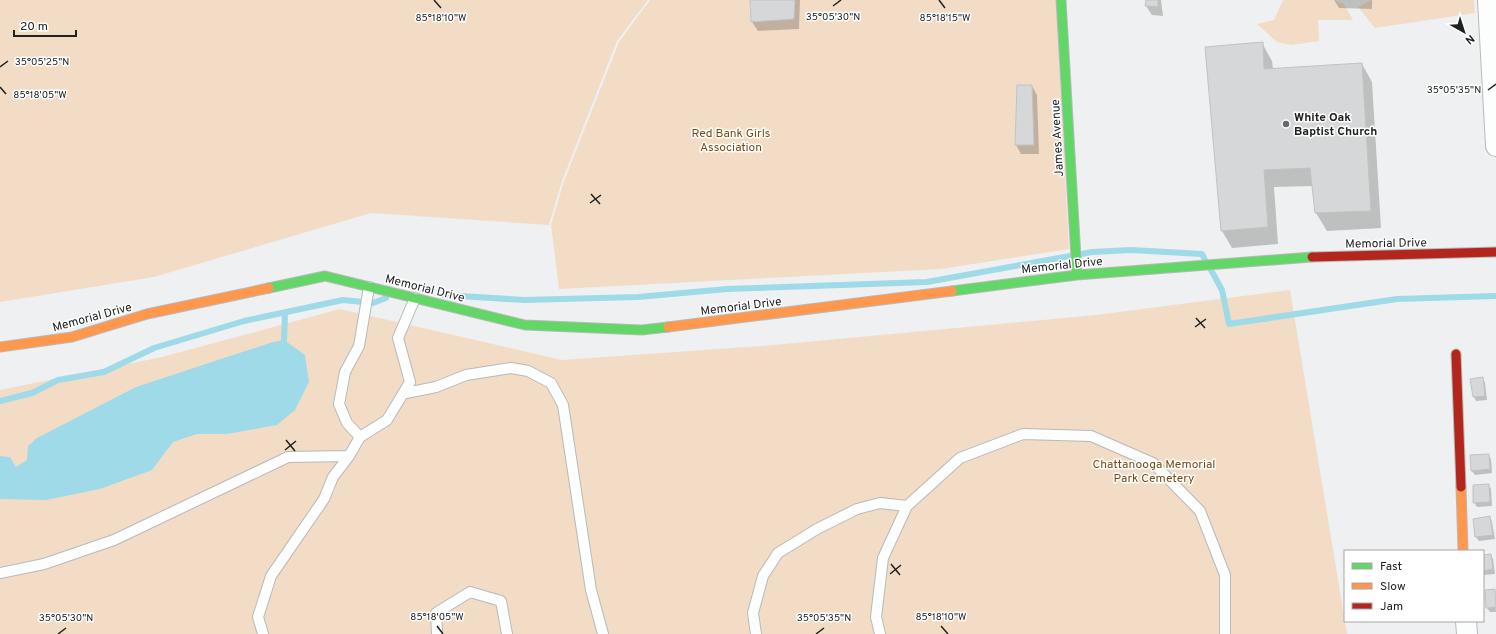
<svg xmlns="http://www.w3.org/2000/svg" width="1496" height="634" font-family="Overpass,sans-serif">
	<rect width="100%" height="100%" fill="#eef0f1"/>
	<!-- green -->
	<path fill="#f3dcc6" d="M 0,0 L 648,0 L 617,41 L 562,181 L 549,225 L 371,213 L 154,277 L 0,302 Z
		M 650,0 L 1056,0 L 1069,249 L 941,269 L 559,289 L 551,225 L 564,181 L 619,42 Z
		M 1283,0 L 1334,0 L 1344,4 L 1353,20 L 1318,20 L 1319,41 L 1291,45 L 1277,42 L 1257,24 L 1274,20 Z
		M 1371,0 L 1474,0 L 1475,13 L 1375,28 L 1358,7 Z
		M 1290,290 L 1347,634 L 0,634 L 0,390 L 162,357 L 340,309 L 562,360 L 761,346 L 1096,315 Z"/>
	<!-- water -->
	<path fill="#9edae7" d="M 284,340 L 305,355 L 309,382 L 295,410 L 277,425 L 227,434 L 197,434 L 173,442 L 152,470 L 100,489 L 46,500 L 0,499 L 0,456 L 10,457 L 16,467 L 27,460 L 28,446 L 37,438 L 136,387 L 273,342 Z"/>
	<!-- shadow -->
	<path fill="#0003" d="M 751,0 L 800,0 L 799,29 L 758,31 L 752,22 Z
		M 1146,0 L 1161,0 L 1163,16 L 1152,15 L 1146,6 Z
		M 1334,0 L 1372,0 L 1372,9 L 1339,8 Z
		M 1262,43 L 1272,61 L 1273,69 L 1362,64 L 1372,82 L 1381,228 L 1327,231 L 1316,213 L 1313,186 L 1274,187 L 1278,244 L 1232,248 L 1222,231 Z
		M 1032,86 L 1037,95 L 1039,154 L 1021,154 L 1016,145 Z
		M 1483,378 L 1485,383 L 1487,400 L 1476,401 L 1474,397 Z
		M 1488,455 L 1491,459 L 1492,473 L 1475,475 L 1472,471 Z
		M 1488,485 L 1491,489 L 1492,506 L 1477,507 L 1474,502 Z
		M 1490,518 L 1492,522 L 1495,539 L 1479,541 L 1476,537 L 1474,520 Z
		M 1490,555 L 1493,559 L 1495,574 L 1483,575 L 1483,556 Z
		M 1494,590 L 1496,612 L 1490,612 L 1487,608 Z"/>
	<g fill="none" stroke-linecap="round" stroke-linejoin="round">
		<!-- stream -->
		<path stroke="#9edae7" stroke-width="6" d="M 1210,268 L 1222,290 L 1229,324 L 1397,299 L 1496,296
			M 444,295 L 524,300 L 638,297 L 727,289 L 927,282 L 1092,252 L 1131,250 L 1202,254 L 1205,260
			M 281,346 L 284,340 L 285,313
			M 0,401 L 32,393 L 58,380 L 104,372 L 154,348 L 244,321 L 343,300 L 373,303 L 386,298"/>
	</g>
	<!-- building -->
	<path fill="#d6d7d8" stroke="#c1c3c3" d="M 750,0 L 795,0 L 794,19 L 751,22 Z
		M 1146,0 L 1158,0 L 1158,7 L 1145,6 Z
		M 1263,42 L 1264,69 L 1362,63 L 1371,211 L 1315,213 L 1310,168 L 1264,170 L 1268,227 L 1221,231 L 1205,47 Z
		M 1017,85 L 1032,85 L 1034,145 L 1015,145 Z
		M 1483,377 L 1485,396 L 1473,397 L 1470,379 Z
		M 1489,454 L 1490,469 L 1471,471 L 1470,455 Z
		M 1489,484 L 1490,502 L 1473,503 L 1473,485 Z
		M 1490,516 L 1493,535 L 1475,537 L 1473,519 Z
		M 1491,554 L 1493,569 L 1483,571 L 1483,555 Z
		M 1495,589 L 1496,607 L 1486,608 L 1485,590 Z"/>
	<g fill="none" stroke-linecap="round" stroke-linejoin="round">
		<defs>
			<path id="lane" d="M 369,287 L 359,346 L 345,372 L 339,404 L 347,423 L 360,437 L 387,420 L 410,382 L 398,338 L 415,298
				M 406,393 L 436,387 L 466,375 L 511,368 L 528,371 L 551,383 L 563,405 L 591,590 L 603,634
				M 0,573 L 44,564 L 114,540 L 288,457 L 349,456
				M 263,634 L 258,617 L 271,576 L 324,499 L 333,477 L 349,456 L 360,437
				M 437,634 L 436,613 L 470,592 L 501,601 L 507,634
				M 756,634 L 753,613 L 763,576 L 778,553 L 817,529 L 857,509 L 880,503 L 907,506
				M 880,634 L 876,617 L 883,558 L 907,506 L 960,458 L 1023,434 L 1091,436 L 1153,463 L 1200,511 L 1225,575 L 1225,634"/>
			<path id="street" d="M 1488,0 L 1496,146
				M 1466,621 L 1467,634"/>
			<path id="fast" d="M 1061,0 L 1077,275
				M 269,288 L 325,276 L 525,325 L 642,330 L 668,327
				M 952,291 L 1077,275 L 1312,257"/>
			<path id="slow" d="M 668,327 L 952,291
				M 0,347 L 72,337 L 147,314 L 269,288
				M 1461,487 L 1463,551"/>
			<path id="jam" d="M 1312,257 L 1496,252
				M 1456,354 L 1461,487"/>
		</defs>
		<!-- lane casing -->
		<use href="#lane" stroke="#b8b9b9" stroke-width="12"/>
		<!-- street casing -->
		<use href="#street" stroke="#b8b9b9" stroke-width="22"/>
		<!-- fast casing -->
		<use href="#fast" stroke="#b8b9b9" stroke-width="11"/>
		<!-- slow casing -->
		<use href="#slow" stroke="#b8b9b9" stroke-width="11"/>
		<!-- jam casing -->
		<use href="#jam" stroke="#b8b9b9" stroke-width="11"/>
		<!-- lane -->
		<use href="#lane" stroke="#fcfdfd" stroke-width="10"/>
		<!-- street -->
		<use href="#street" stroke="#fcfdfd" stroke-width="20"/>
		<!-- fast -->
		<use href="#fast" stroke="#63d668" stroke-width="9"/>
		<!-- slow -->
		<use href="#slow" stroke="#ff974d" stroke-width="9"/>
		<!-- jam -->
		<use href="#jam" stroke="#b3261e" stroke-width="9"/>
	</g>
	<!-- ticks -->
	<path fill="none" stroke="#202121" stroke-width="1.5" d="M 434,0 L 441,8M 939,0 L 945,8M 833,6 L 841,0M 0,67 L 8,61M 0,87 L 6,94M 1488,90 L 1496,84M 591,194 L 600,204M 590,203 L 601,195M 1196,318 L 1205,328M 1195,327 L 1206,319M 286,440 L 295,451M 285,450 L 296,441M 891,564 L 900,575M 890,574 L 901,565M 437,626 L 443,634M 941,626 L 948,634M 58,634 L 66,628M 816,634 L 824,628"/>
	<!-- markers -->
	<circle fill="#68696a" stroke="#fff" stroke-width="1.5" cx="1286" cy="124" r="4"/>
	<g text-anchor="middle" stroke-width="3" stroke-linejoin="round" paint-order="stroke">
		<!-- poi labels -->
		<g font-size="12" font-weight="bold" fill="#202121" stroke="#fff" text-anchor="start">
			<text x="1294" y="121">White Oak<tspan x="1294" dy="14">Baptist Church</tspan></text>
		</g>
		<!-- park labels -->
		<g font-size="12" fill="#7b4a14" stroke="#fff">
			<text x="731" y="137">Red Bank Girls<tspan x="731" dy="14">Association</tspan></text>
			<text x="1154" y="468">Chattanooga Memorial<tspan x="1154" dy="14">Park Cemetery</tspan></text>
		</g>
		<!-- street labels -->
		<g font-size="12" fill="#202121" stroke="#fff">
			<text transform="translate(1057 138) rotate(-93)" y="4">James Avenue</text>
			<text transform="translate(1386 243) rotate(-1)" y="4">Memorial Drive</text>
			<text transform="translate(1062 265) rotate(-6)" y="4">Memorial Drive</text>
			<text transform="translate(425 288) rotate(14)" y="4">Memorial Drive</text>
			<text transform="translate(741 306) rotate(-7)" y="4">Memorial Drive</text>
			<text transform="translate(92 317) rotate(-15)" y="4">Memorial Drive</text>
		</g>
	</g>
	<g font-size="10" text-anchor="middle" fill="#202121" stroke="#fff" stroke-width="3" stroke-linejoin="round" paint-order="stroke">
		<text x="833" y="20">35°05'30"N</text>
		<text x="441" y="21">85°18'10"W</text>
		<text x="945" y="21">85°18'15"W</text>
		<text x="42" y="65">35°05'25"N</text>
		<text x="1454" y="93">35°05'35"N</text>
		<text x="40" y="98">85°18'05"W</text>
		<text x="437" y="620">85°18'05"W</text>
		<text x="941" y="620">85°18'10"W</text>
		<text x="66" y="621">35°05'30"N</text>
		<text x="824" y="621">35°05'35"N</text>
	</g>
	<!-- legend -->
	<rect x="1344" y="550" width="140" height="72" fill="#ffffff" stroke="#a6a6a6"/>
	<rect x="1352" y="563" width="20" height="6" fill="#63d668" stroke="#a6a6a6"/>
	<text x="1380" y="570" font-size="12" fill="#202121">Fast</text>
	<rect x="1352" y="583" width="20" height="6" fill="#ff974d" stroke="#a6a6a6"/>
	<text x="1380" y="590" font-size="12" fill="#202121">Slow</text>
	<rect x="1352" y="603" width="20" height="6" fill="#b3261e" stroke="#a6a6a6"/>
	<text x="1380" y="610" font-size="12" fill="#202121">Jam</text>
	<!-- north arrow -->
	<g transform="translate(1464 32) rotate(141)" stroke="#ffffff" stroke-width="3" paint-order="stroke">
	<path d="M0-3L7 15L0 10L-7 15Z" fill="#202121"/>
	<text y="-6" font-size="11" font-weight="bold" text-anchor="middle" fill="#202121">N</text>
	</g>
	<!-- scale -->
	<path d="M14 30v6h62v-6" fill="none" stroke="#202121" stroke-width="2"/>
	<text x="20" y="30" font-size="12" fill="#202121" stroke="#ffffff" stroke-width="3" paint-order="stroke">20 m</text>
</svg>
